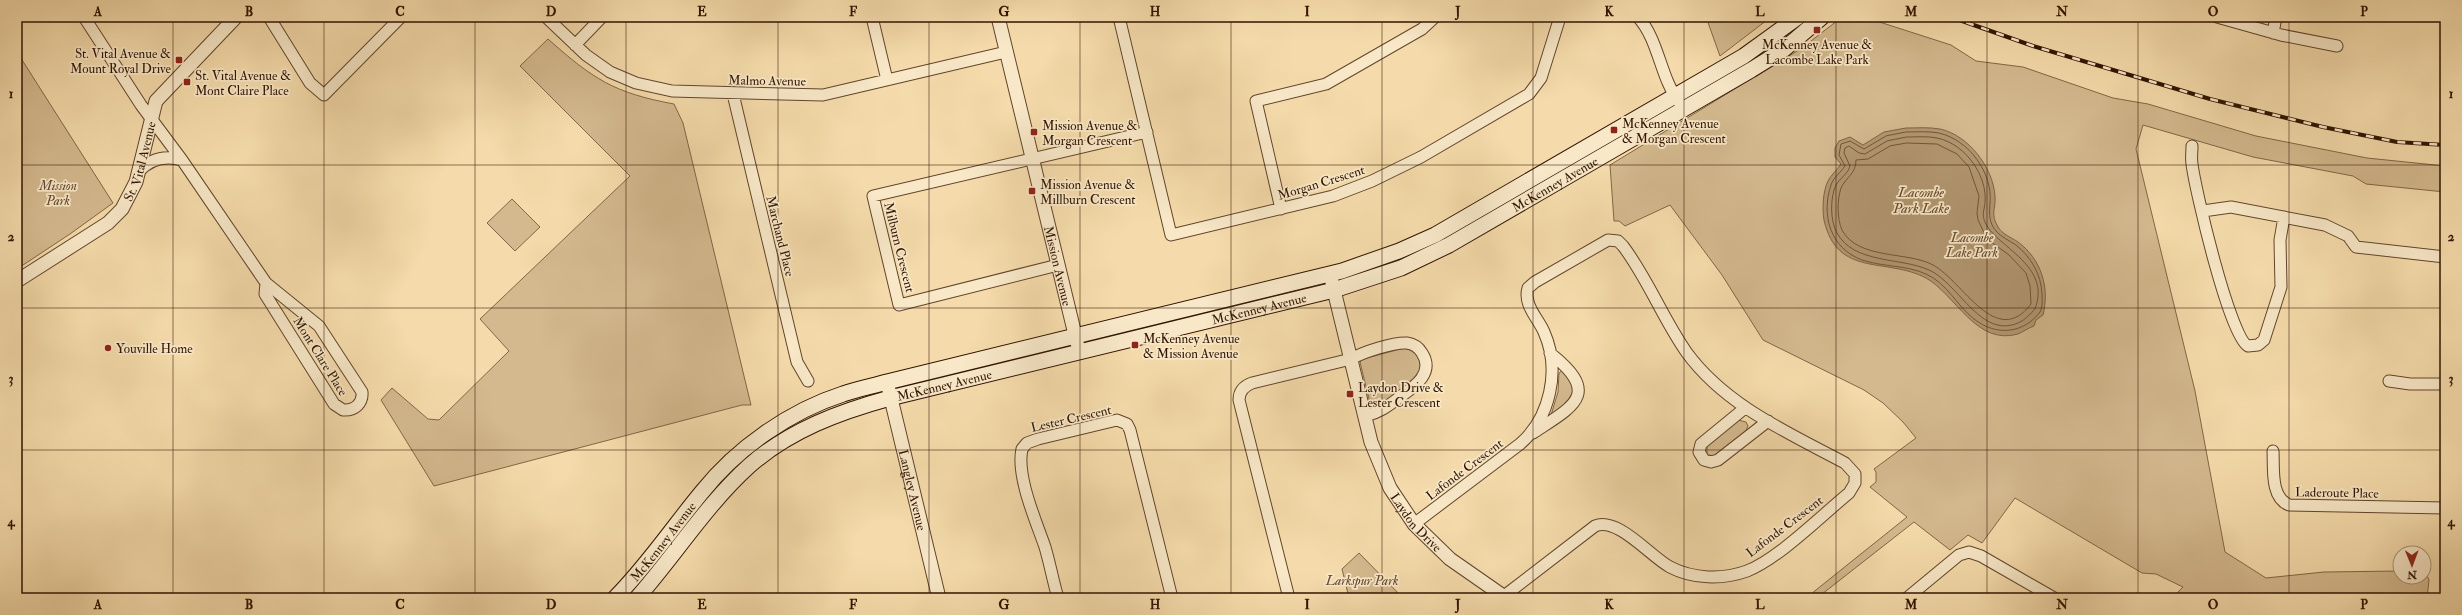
<svg xmlns="http://www.w3.org/2000/svg" width="2462" height="615" font-family="'IM FELL Double Pica',serif">
	<rect width="100%" height="100%" fill="#f5dbab"/>
	<filter id="stains"><feTurbulence type="fractalNoise" baseFrequency=".005" numOctaves="4"/><feColorMatrix values="0 0 0 0 .2 0 0 0 0 .09 0 0 0 0 .02 0 0 0 .5 -.17"/></filter>
	<radialGradient id="worn" r=".72"><stop offset=".6" stop-color="#630" stop-opacity="0"/><stop offset="1" stop-color="#630" stop-opacity=".3"/></radialGradient>
	<!-- green -->
	<path fill="#d4b98e" stroke="#826647" d="M 1706,17 L 1771,17 L 1720,56 Z
		M 1842,17 L 1864,17 L 1951,45 L 1976,61 L 2023,67 L 2113,98 L 2148,104 L 2256,136 L 2367,158 L 2445,166 L 2445,192 L 2366,184 L 2353,176 L 2253,157 L 2143,125 L 2136,149 L 2195,391 L 2225,552 L 2266,578 L 2324,572 L 2400,571 L 2400,577 L 2424,577 L 2425,571 L 2429,580 L 2427,598 L 2175,598 L 2174,596 L 2183,587 L 2156,574 L 2142,573 L 2015,498 L 1982,543 L 1968,535 L 1950,550 L 1914,522 L 1817,598 L 1806,598 L 1907,517 L 1870,487 L 1876,482 L 1876,472 L 1874,469 L 1916,438 L 1903,422 L 1883,403 L 1864,390 L 1763,340 L 1722,275 L 1670,205 L 1625,226 L 1619,221 L 1614,221 L 1610,165 L 1802,48 Z
		M 548,39 C 593,79 614,93 674,104 L 683,123 L 751,405 L 742,405 L 434,486 L 381,400 L 392,388 L 428,419 L 439,420 L 509,351 L 480,319 L 630,176 L 520,66 Z
		M 17,52 L 113,203 L 70,234 L 17,269 Z
		M 512,199 L 540,227 L 515,251 L 487,223 Z
		M 1404,348 L 1417,352 L 1422,365 L 1418,377 L 1381,406 L 1373,406 L 1370,403 L 1360,362 L 1363,359 Z
		M 1563,370 L 1574,388 L 1570,403 L 1551,415 L 1558,392 L 1559,373 Z
		M 1738,420 L 1746,422 L 1748,426 L 1745,433 L 1716,456 L 1707,455 L 1707,445 Z
		M 1359,553 L 1403,598 L 1349,598 L 1342,569 Z"/>
	<!-- water -->
	<path fill="#b29771" stroke="#7e6244" d="M 1906,128 C 1917,128 1929,127 1940,129 C 1968,135 1993,167 1995,196 C 1996,210 1990,213 1998,227 C 2002,234 2012,238 2018,242 C 2041,259 2050,287 2043,315 L 2036,320 L 2034,326 C 2028,328 2023,332 2018,334 C 1976,346 1956,295 1926,278 C 1886,257 1837,278 1824,220 C 1822,210 1823,190 1828,181 C 1831,175 1837,170 1841,164 L 1835,157 L 1835,148 L 1839,141 L 1850,137 L 1863,145 L 1884,132 Z"/>
	<g fill="none" stroke-linecap="round" stroke-linejoin="round">
		<!-- shore -->
		<path stroke="#725538" stroke-width="1" d="M 1906,132 C 1916,132 1929,131 1939,133 C 1969,140 1993,173 1990,203 C 1989,214 1989,223 1996,231 C 2001,237 2010,241 2016,245 C 2031,257 2041,274 2042,294 C 2042,299 2043,307 2040,312 C 2024,333 1997,337 1974,319 C 1957,306 1948,284 1926,274 C 1906,265 1883,267 1862,260 C 1830,248 1821,215 1831,185 C 1833,178 1841,172 1845,166 L 1839,155 L 1841,144 L 1850,141 L 1864,149 L 1886,136 Z
			M 1907,137 C 1917,137 1928,136 1937,138 C 1967,144 1991,180 1984,209 C 1975,241 2052,257 2036,306 C 2034,312 2026,318 2022,321 C 1982,343 1960,284 1929,270 C 1900,257 1854,264 1837,233 C 1830,221 1830,197 1836,185 C 1840,178 1848,174 1850,166 L 1844,153 L 1845,148 L 1849,146 L 1859,153 L 1865,154 L 1887,141 Z
			M 1907,143 L 1937,144 L 1957,154 L 1969,167 L 1979,196 L 1977,213 L 1978,220 L 1987,239 L 2009,255 L 2026,273 L 2030,286 L 2031,304 C 1996,350 1963,281 1933,265 C 1907,251 1858,260 1842,230 C 1837,219 1837,200 1841,188 C 1846,177 1856,174 1856,160 L 1868,159 L 1890,146 Z"/>
		<defs>
			<path id="minor" d="M 84,17 L 141,105 L 182,160 L 266,283 L 319,326 L 362,392 C 363,403 355,411 343,410 L 334,404 L 265,294 L 266,283
				M 269,17 L 310,83 L 324,95 L 401,17
				M 546,17 L 586,55 L 610,72 L 636,83 L 672,91 L 823,95 L 1006,52
				M 872,17 L 887,80
				M 1119,17 L 1171,235 L 1333,196 L 1372,181 L 1421,157 L 1529,94 L 1541,78 L 1560,17
				M 1638,17 C 1659,40 1660,77 1679,102
				M 2217,17 L 2281,35 L 2337,46
				M 2273,33 L 2276,17
				M 575,45 L 602,17
				M 733,94 L 797,362 L 808,381
				M 2192,146 C 2192,152 2191,158 2192,164 C 2195,189 2230,338 2248,346 L 2258,345 L 2264,340 L 2281,287 L 2280,240 L 2284,217
				M 138,172 C 150,159 165,155 182,160
				M 1281,209 L 1256,101 L 1326,84 L 1422,29 L 1435,17
				M 2203,211 L 2231,207 L 2325,225 L 2348,236 L 2356,247 L 2445,257
				M 1058,265 L 899,305 L 873,196 L 1147,132
				M 2389,381 L 2410,384 L 2445,384
				M 1745,408 L 1701,444 L 1699,452 L 1704,460 L 1711,462 L 1718,460 L 1768,421
				M 1533,433 C 1574,406 1602,394 1550,353
				M 2273,451 C 2274,468 2270,497 2289,505 L 2445,508
				M 1414,524 L 1520,444 C 1550,418 1561,370 1544,332 C 1538,318 1523,305 1528,288 L 1535,282 L 1608,240 L 1618,241 L 1623,246 C 1648,279 1663,319 1687,353 C 1726,406 1789,433 1845,463 L 1855,474 L 1855,483 L 1849,493 C 1821,516 1778,559 1747,571 C 1722,580 1693,579 1670,567 C 1650,556 1617,516 1595,526 L 1504,596
				M 1058,598 C 1053,581 1050,564 1045,547 C 1036,521 1016,476 1022,449 L 1027,443 L 1038,439 L 1117,420 L 1127,424 L 1130,430 L 1172,598
				M 1289,598 L 1239,400 C 1239,391 1244,386 1252,383 L 1351,359 C 1363,352 1394,342 1407,343 C 1414,344 1419,348 1422,353 C 1435,373 1414,387 1400,397 C 1388,406 1379,413 1365,416
				M 1907,598 L 1959,555 L 1969,552 L 1981,556 L 2054,598"/>
			<g id="tertiary">
				<path id="s1" d="M 998,17 L 1079,351"/>
				<path id="s2" d="M 1330,274 L 1371,442 L 1390,488 L 1414,524 L 1450,559 L 1506,598"/>
				<path id="s3" d="M 17,281 L 108,223 L 122,209 L 136,182 L 156,101 L 236,17"/>
				<path id="s4" d="M 887,382 L 939,598"/>
			</g>
			<g id="secondary">
				<path id="s5" d="M 615,598 C 647,566 673,527 702,492 C 737,448 790,411 843,394 C 857,389 873,386 887,382 L 1342,271 L 1399,251 L 1435,235 L 1744,56 L 1798,17"/>
				<path id="s6" d="M 637,598 C 675,555 706,505 749,466 C 790,430 839,412 890,398 L 1334,290 L 1401,268 L 1449,245 L 1751,70 L 1783,50 L 1822,17"/>
			</g>
		</defs>
		<!-- minor casing -->
		<use href="#minor" stroke="#62452b" stroke-width="13"/>
		<!-- tertiary casing -->
		<use href="#tertiary" stroke="#62452b" stroke-width="15"/>
		<!-- secondary casing -->
		<use href="#secondary" stroke="#311300" stroke-width="17"/>
		<!-- minor -->
		<use href="#minor" stroke="#f8e8c8" stroke-width="11"/>
		<!-- tertiary -->
		<use href="#tertiary" stroke="#f8e8c8" stroke-width="13"/>
		<!-- secondary -->
		<use href="#secondary" stroke="#f8e8c8" stroke-width="15"/>
		<defs>
			<path id="rail" d="M 1951,17 L 2033,46 L 2210,99 L 2323,127 L 2397,142 L 2445,145"/>
		</defs>
		<!-- rail casing -->
		<use href="#rail" stroke="#311300" stroke-width="4"/>
		<!-- rail -->
		<use href="#rail" stroke="#f8e8c8" stroke-width="2.5" stroke-dasharray="8" stroke-linecap="butt"/>
	</g>
	<!-- grid -->
	<path fill="none" stroke="#311300" stroke-width="1" stroke-opacity="0.55" d="M 173,17 L 173,598M 324,17 L 324,598M 475,17 L 475,598M 626,17 L 626,598M 778,17 L 778,598M 929,17 L 929,598M 1080,17 L 1080,598M 1231,17 L 1231,598M 1382,17 L 1382,598M 1533,17 L 1533,598M 1684,17 L 1684,598M 1836,17 L 1836,598M 1987,17 L 1987,598M 2138,17 L 2138,598M 2289,17 L 2289,598M 17,165 L 2445,165M 17,308 L 2445,308M 17,450 L 2445,450"/>
	<!-- markers -->
	<g fill="#8f2418" stroke="#f8e8c8" stroke-width="1.5">
		<rect x="1813" y="26" width="8" height="8" rx="2"/>
		<rect x="175" y="56" width="8" height="8" rx="2"/>
		<rect x="183" y="78" width="8" height="8" rx="2"/>
		<rect x="1610" y="126" width="8" height="8" rx="2"/>
		<rect x="1030" y="128" width="8" height="8" rx="2"/>
		<rect x="1028" y="187" width="8" height="8" rx="2"/>
		<rect x="1131" y="341" width="8" height="8" rx="2"/>
		<circle cx="108" cy="348" r="4"/>
		<rect x="1346" y="390" width="8" height="8" rx="2"/>
	</g>
	<g text-anchor="middle" stroke-width="3.5" stroke-linejoin="round" paint-order="stroke">
		<!-- poi labels -->
		<g font-size="13" fill="#311300" stroke="#f8e8c8" text-anchor="start">
			<text x="1817" y="49" text-anchor="middle">McKenney Avenue &amp;<tspan x="1817" dy="15">Lacombe Lake Park</tspan></text>
			<text x="171" y="58" text-anchor="end">St. Vital Avenue &amp;<tspan x="171" dy="15">Mount Royal Drive</tspan></text>
			<text x="195" y="80">St. Vital Avenue &amp;<tspan x="195" dy="15">Mont Claire Place</tspan></text>
			<text x="1622" y="128">McKenney Avenue<tspan x="1622" dy="15">&amp; Morgan Crescent</tspan></text>
			<text x="1042" y="130">Mission Avenue &amp;<tspan x="1042" dy="15">Morgan Crescent</tspan></text>
			<text x="1040" y="189">Mission Avenue &amp;<tspan x="1040" dy="15">Millburn Crescent</tspan></text>
			<text x="1143" y="343">McKenney Avenue<tspan x="1143" dy="15">&amp; Mission Avenue</tspan></text>
			<text x="116" y="353">Youville Home</text>
			<text x="1358" y="392">Laydon Drive &amp;<tspan x="1358" dy="15">Lester Crescent</tspan></text>
		</g>
		<!-- street labels -->
		<g font-size="13" fill="#311300" stroke="#f8e8c8">
			<text transform="translate(767 80) rotate(1)" y="5">Malmo Avenue</text>
			<text dy="5" stroke="none"><textPath href="#s3" startOffset="179">St. Vital Avenue</textPath></text>
			<text transform="translate(1321 182) rotate(-17)" y="5">Morgan Crescent</text>
			<text dy="5" stroke="none"><textPath href="#s6" startOffset="1034">McKenney Avenue</textPath></text>
			<text transform="translate(781 236) rotate(76)" y="5">Marchand Place</text>
			<text transform="translate(900 247) rotate(76)" y="5">Milburn Crescent</text>
			<text dy="5" stroke="none"><textPath href="#s1" startOffset="256">Mission Avenue</textPath></text>
			<text dy="5" stroke="none"><textPath href="#s6" startOffset="711">McKenney Avenue</textPath></text>
			<text transform="translate(321 356) rotate(58)" y="5">Mont Clare Place</text>
			<text dy="5" stroke="none"><textPath href="#s6" startOffset="387">McKenney Avenue</textPath></text>
			<text transform="translate(1071 418) rotate(-13)" y="5">Lester Crescent</text>
			<text transform="translate(1464 469) rotate(-37)" y="5">Lafonde Crescent</text>
			<text dy="5" stroke="none"><textPath href="#s4" startOffset="111">Langley Avenue</textPath></text>
			<text transform="translate(2337 492) rotate(1)" y="5">Laderoute Place</text>
			<text dy="5" stroke="none"><textPath href="#s2" startOffset="266">Laydon Drive</textPath></text>
			<text transform="translate(1784 526) rotate(-37)" y="5">Lafonde Crescent</text>
			<text dy="5" stroke="none"><textPath href="#s5" startOffset="74">McKenney Avenue</textPath></text>
		</g>
		<!-- park labels -->
		<g font-size="13" font-style="italic" fill="#62452b" stroke="#f8e8c8">
			<text x="58" y="190">Mission<tspan x="58" dy="15">Park</tspan></text>
			<text x="1972" y="242">Lacombe<tspan x="1972" dy="15">Lake Park</tspan></text>
			<text x="1362" y="585">Larkspur Park</text>
		</g>
		<!-- water labels -->
		<g font-size="14" font-style="italic" fill="#65482d" stroke="#f8e8c8">
			<text x="1921" y="197">Lacombe<tspan x="1921" dy="16">Park Lake</tspan></text>
		</g>
	</g>
	<!-- margin -->
	<rect width="2462" height="615" fill="none" stroke="#f5dbab" stroke-width="44"/>
	<!-- north arrow -->
	<g transform="translate(2412 565) rotate(179)"><circle r="19" fill="#f8e8c8" stroke="#a89378"/>
	<path d="M0-3L7 15L0 10L-7 15Z" fill="#8f2418"/>
	<text y="-6" font-size="11" font-weight="bold" text-anchor="middle" fill="#311300">N</text>
	</g>
	<rect x="22" y="22" width="2418" height="571" fill="none" stroke="#311300" stroke-width="1.5"/>
	<g font-size="13" text-anchor="middle" font-weight="bold" fill="#311300">
		<text x="98" y="16">A</text>
		<text x="249" y="16">B</text>
		<text x="400" y="16">C</text>
		<text x="551" y="16">D</text>
		<text x="702" y="16">E</text>
		<text x="853" y="16">F</text>
		<text x="1004" y="16">G</text>
		<text x="1155" y="16">H</text>
		<text x="1307" y="16">I</text>
		<text x="1458" y="16">J</text>
		<text x="1609" y="16">K</text>
		<text x="1760" y="16">L</text>
		<text x="1911" y="16">M</text>
		<text x="2062" y="16">N</text>
		<text x="2213" y="16">O</text>
		<text x="2364" y="16">P</text>
		<text x="11" y="98">1</text>
		<text x="2451" y="98">1</text>
		<text x="11" y="241">2</text>
		<text x="2451" y="241">2</text>
		<text x="11" y="383">3</text>
		<text x="2451" y="383">3</text>
		<text x="11" y="526">4</text>
		<text x="2451" y="526">4</text>
		<text x="98" y="609">A</text>
		<text x="249" y="609">B</text>
		<text x="400" y="609">C</text>
		<text x="551" y="609">D</text>
		<text x="702" y="609">E</text>
		<text x="853" y="609">F</text>
		<text x="1004" y="609">G</text>
		<text x="1155" y="609">H</text>
		<text x="1307" y="609">I</text>
		<text x="1458" y="609">J</text>
		<text x="1609" y="609">K</text>
		<text x="1760" y="609">L</text>
		<text x="1911" y="609">M</text>
		<text x="2062" y="609">N</text>
		<text x="2213" y="609">O</text>
		<text x="2364" y="609">P</text>
	</g>
	<rect width="100%" height="100%" filter="url(#stains)"/>
	<rect width="100%" height="100%" fill="url(#worn)"/>
</svg>
